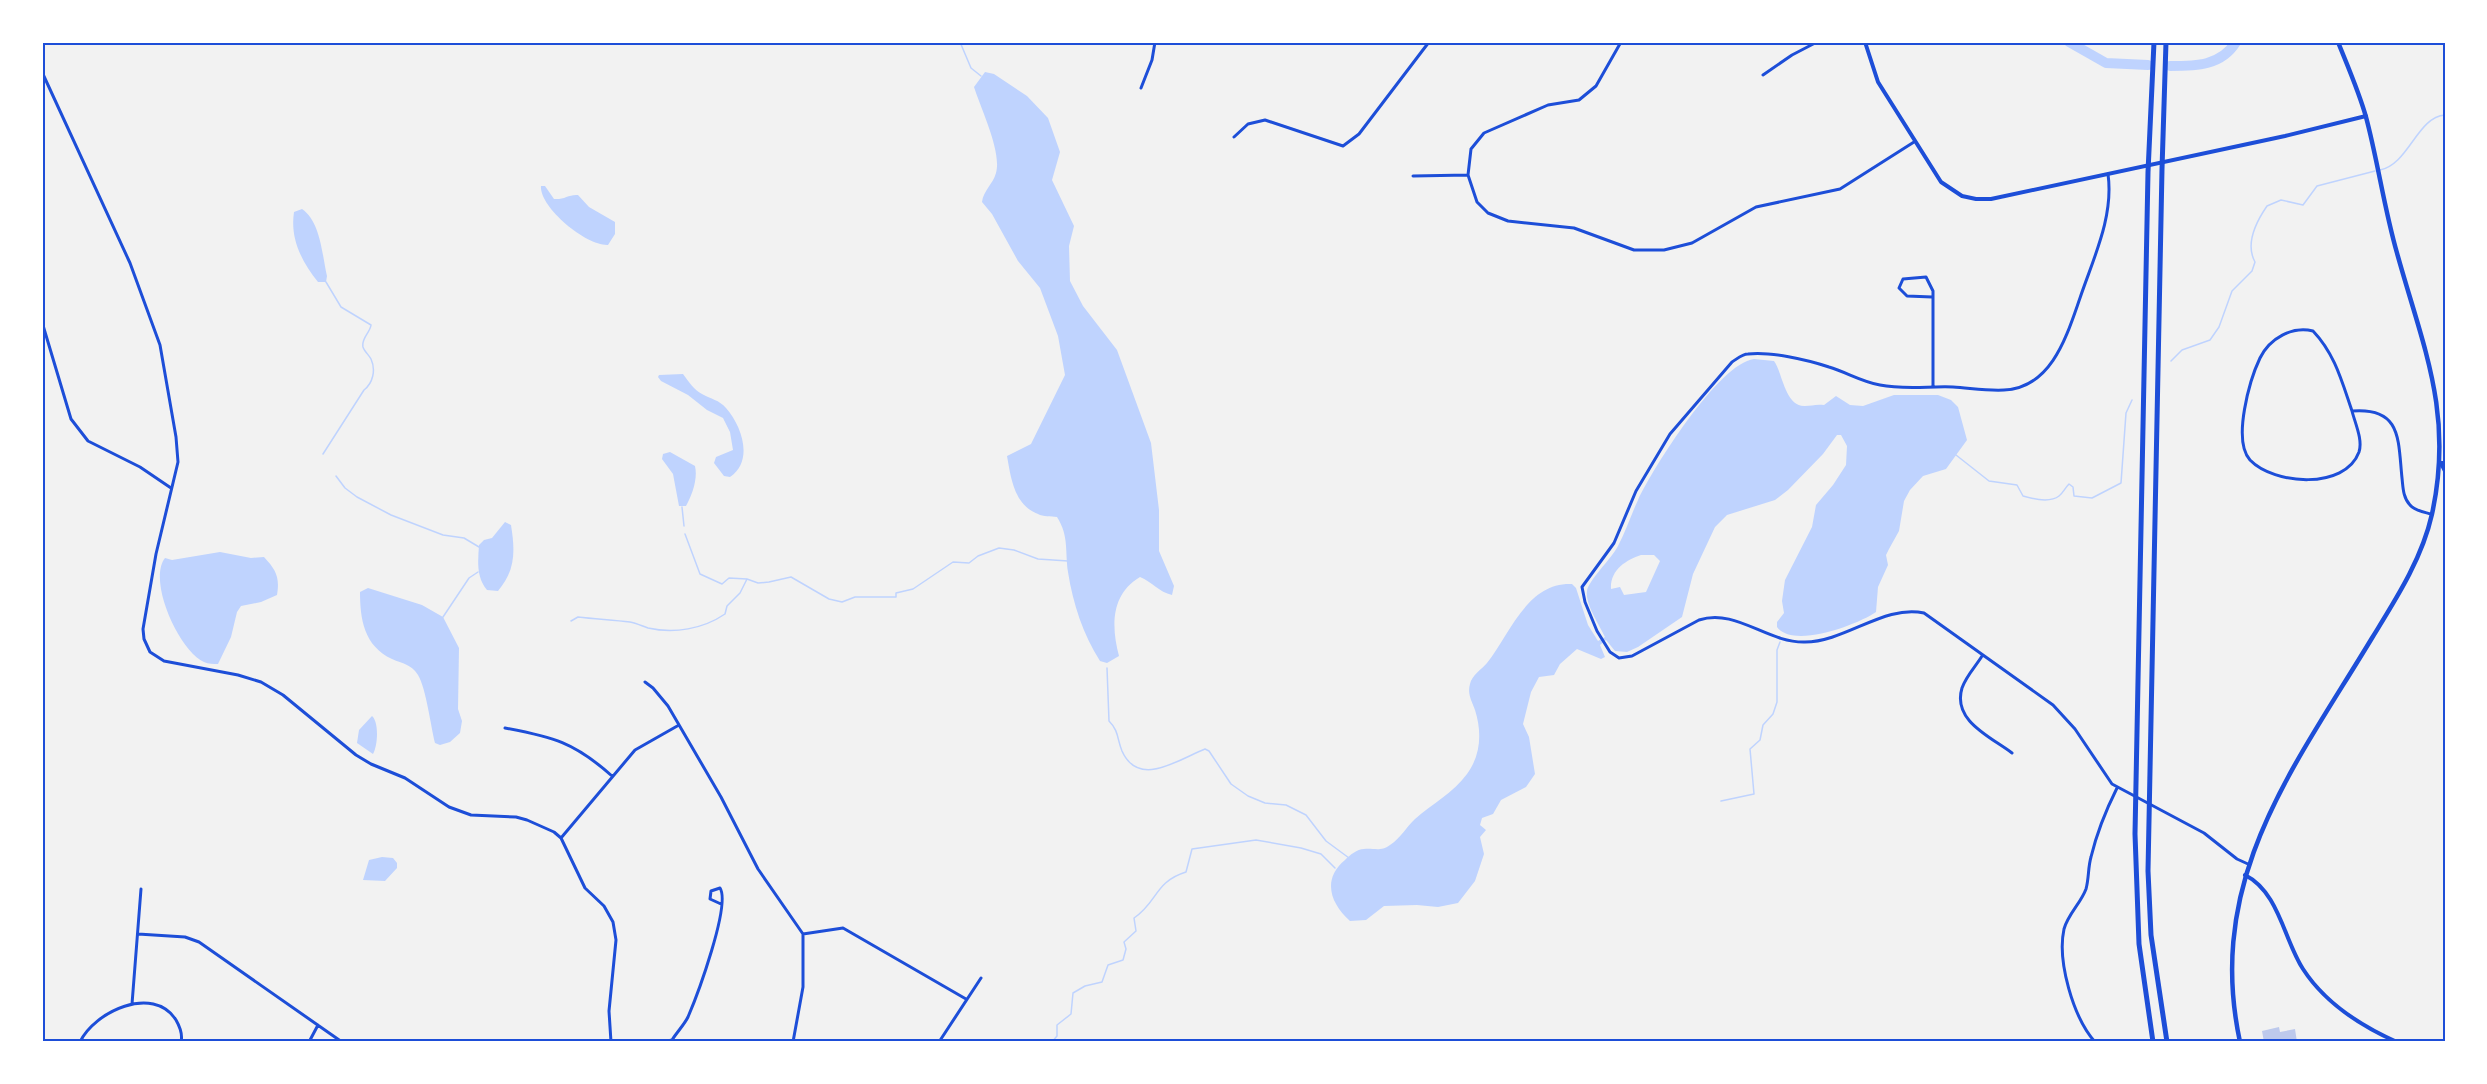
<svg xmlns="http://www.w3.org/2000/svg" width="2487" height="1084" font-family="Cabin,sans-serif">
	<rect width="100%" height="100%" fill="#f2f2f2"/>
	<!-- water -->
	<path fill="#bfd3fe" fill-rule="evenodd" d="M 985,72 L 994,74 L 1027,96 L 1048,118 L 1060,152 L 1052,180 L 1074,226 L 1069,246 L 1070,281 L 1083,306 L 1117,350 L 1151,443 L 1159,510 L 1159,551 L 1174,586 L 1172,595 C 1159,592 1152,582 1140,577 C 1111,594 1111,626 1119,656 L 1107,663 L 1100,661 C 1083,634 1073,604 1068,572 C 1065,550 1069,536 1057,517 C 1051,516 1043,517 1038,514 C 1014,505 1011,478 1007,456 L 1031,444 L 1065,375 L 1058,336 L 1040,288 L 1018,261 L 992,214 L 982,202 C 983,191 993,184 996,173 C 1002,152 981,109 974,87 Z
		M 541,186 L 545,186 L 554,199 C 564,200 569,194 578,195 L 589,207 L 615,222 L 615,234 L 608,245 C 586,246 539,207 541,186 Z
		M 302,209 C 321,222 322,255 327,276 L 326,282 L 318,282 C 301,261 290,238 294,212 Z
		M 1754,359 L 1774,361 C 1782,371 1785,407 1805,406 C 1811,406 1816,404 1824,405 L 1836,396 L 1850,405 L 1863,406 L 1894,395 L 1938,395 L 1951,400 L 1958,407 L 1967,440 L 1946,469 L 1923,476 L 1910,490 L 1904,501 L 1899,531 L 1889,549 L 1886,555 L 1888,565 L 1878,587 L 1876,612 C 1857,625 1793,649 1777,627 L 1777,622 L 1784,613 L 1782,601 L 1785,580 L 1812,527 L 1816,505 L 1833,485 L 1846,465 L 1847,446 L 1841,435 L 1837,435 L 1823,454 L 1788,490 L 1775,500 L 1727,515 L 1715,527 L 1693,574 L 1682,617 L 1638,647 L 1627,652 L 1615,651 L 1606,640 L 1600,645 L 1605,657 L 1601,659 L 1577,649 L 1560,664 L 1554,675 L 1539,677 L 1531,692 L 1523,724 L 1529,737 L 1535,774 L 1526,787 L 1501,800 L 1493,814 L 1482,818 L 1480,825 L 1486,830 L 1480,837 L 1484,854 L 1475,881 L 1458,903 L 1438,907 L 1417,905 L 1384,906 L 1366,920 L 1350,921 C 1330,903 1322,879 1345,860 C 1350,855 1357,849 1364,849 C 1375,848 1380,852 1390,845 C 1401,838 1406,827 1415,819 C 1432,804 1453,793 1467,774 C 1481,755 1482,732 1475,710 C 1472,701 1467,694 1470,684 C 1472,675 1481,670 1487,663 C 1510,634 1527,582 1572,584 L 1576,588 L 1588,625 L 1598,641 L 1605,637 C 1599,624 1585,604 1587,591 C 1588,581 1612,558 1618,546 C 1626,531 1631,515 1638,500 C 1653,468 1719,363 1754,359 ZM 1641,555 L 1654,555 L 1660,561 L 1646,592 L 1624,595 L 1620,587 L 1611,589 C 1610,570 1626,560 1641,555 Z
		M 683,374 C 689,382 694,390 702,394 C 711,399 719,400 726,408 C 742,426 754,461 730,477 L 724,476 L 714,463 L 716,457 L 733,450 L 730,432 L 723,418 L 707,410 L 688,395 L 661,381 L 658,377 L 659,375 Z
		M 670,452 L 695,466 C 698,479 692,495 686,506 L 679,506 L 673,474 L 662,459 L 663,454 Z
		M 505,522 L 511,525 C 515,550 516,570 498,591 L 487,590 C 476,577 478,561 479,545 L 484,540 L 492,538 Z
		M 220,552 L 251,558 L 264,557 C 276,570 280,577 277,595 L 261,602 L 241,606 L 237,612 L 231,637 L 218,664 C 214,664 208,664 204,662 C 180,652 147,581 165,558 L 172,560 Z
		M 368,588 L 422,605 L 443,617 L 459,648 L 458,709 L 462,721 L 460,733 L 450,742 L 440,745 L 435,743 C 431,727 426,688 418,675 C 411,664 403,664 392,659 C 364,646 360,619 360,592 Z
		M 372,716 C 379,722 378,745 373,754 L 357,743 L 359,730 Z
		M 382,857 L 393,858 L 397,863 L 397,868 L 385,881 L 363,880 L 369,860 Z"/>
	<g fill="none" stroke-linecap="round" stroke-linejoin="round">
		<!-- stream -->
		<path stroke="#bfd3fe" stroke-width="1.5" d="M 960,42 L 971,68 L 981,76
			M 2380,170 C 2409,164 2417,117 2445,115
			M 2171,361 L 2182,350 L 2210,340 L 2219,327 L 2232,291 L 2252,271 L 2255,262 C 2245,244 2256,222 2267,206 L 2281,200 L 2303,205 L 2317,186 L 2375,171
			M 323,454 L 364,390 C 373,383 376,370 371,359 C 369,355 364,351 363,347 C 361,338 370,333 371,325 L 341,307 L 326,282
			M 1956,455 L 1989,481 L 2017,485 L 2023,496 C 2033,499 2050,503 2059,496 C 2063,493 2065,488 2069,484 L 2073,487 L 2074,496 L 2092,498 L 2121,483 L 2126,413 L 2132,400
			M 336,476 L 345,488 L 357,497 L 391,515 L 443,535 L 464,538 L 479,547
			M 682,507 L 684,526
			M 685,534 L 700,574 L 722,584 L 729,578 L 747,579
			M 443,617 L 469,578 L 478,572
			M 571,621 L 578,617 C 595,619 613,620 630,622 C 636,623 642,626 648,628 C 674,634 703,629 725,614 L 727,606 L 740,593 L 747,579 L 758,583 L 769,582 L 791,577 L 829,599 L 842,602 L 855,597 L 896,597 L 896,593 L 913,589 L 953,562 L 969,563 L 978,556 L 999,548 L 1014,550 L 1038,559 L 1068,561
			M 1107,668 L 1109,721 C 1119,731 1117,739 1122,751 C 1139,789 1179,759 1205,749 L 1209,751 L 1231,784 L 1248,796 L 1265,803 L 1286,805 L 1306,815 L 1326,841 L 1349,858
			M 1721,801 L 1754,794 L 1750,749 L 1760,740 L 1763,725 L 1773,714 L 1777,702 L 1777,650 L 1780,642
			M 1052,1042 L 1057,1036 L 1057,1025 L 1071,1014 L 1073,993 L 1085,986 L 1102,982 L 1108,965 L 1123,960 L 1126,949 L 1124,942 L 1136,931 L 1134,918 C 1158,902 1154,882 1186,872 L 1192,849 L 1256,840 L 1301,848 L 1321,854 L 1335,868"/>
		<!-- river -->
		<path stroke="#bfd3fe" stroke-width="10" d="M 2069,42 L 2106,63 L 2148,65
			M 2170,66 C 2196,66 2221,66 2236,42"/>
	</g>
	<!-- building -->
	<path fill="#bdc9ec" d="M 2279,1027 L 2280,1032 L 2295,1029 L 2297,1042 L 2264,1042 L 2262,1031 Z"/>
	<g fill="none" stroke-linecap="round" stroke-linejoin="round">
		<!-- minor -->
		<path stroke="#1d4ed8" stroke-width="3" d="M 1621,42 L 1596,86 L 1579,100 L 1548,105 L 1484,133 L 1471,149 L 1468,175 L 1477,202 L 1488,213 L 1508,221 L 1574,228 L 1634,250 L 1664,250 L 1692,243 L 1756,207 L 1840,189 L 1914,142
			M 42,72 L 130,263 L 160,345 L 176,437 L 178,462 L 156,554 L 143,629 L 144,639 L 150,652 L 164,661 L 238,675 L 261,682 L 283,695 L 356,755 L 371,764 L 405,778 L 449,807 L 471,815 L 516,817 L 527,820 L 554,832 L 561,838 L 585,888 L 604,906 L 613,922 L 616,940 L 609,1011 L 611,1042
			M 1763,75 L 1792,55 L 1817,42
			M 1141,88 L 1152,60 L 1155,42
			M 1234,137 L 1248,124 L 1265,120 L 1343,146 L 1359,134 L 1429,42
			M 2108,174 C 2114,217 2093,259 2080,298 C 2067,335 2052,388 2004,390 C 1987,391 1970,388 1953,387 C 1929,386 1904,390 1880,385 C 1862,382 1846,372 1829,367 C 1808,360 1769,351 1748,354 C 1742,354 1737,359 1732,362 L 1670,434 L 1636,491 L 1614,543 L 1582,587 L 1585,602 L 1597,631 L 1610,652 L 1619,658 L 1632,656 L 1699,620 C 1736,608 1767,643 1805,642 C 1845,642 1885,604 1924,613 L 2053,705 L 2075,729 L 2112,784 L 2204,833 L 2237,859 L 2248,864
			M 1413,176 L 1468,175
			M 1932,297 L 1907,296 L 1899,288 L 1903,279 L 1926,277 L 1933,291 L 1933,387
			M 42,322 L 71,419 L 88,441 L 140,467 L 171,488
			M 2352,411 C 2355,423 2363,440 2359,452 C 2345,490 2274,485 2250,460 C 2232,440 2250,379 2260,358 C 2270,338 2292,326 2313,331 C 2335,354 2342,382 2352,411 C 2402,407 2398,440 2402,478 C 2403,487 2403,498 2410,505 C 2415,511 2424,512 2431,514
			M 1982,656 C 1976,666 1966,676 1962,688 C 1952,721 1991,737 2012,753
			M 645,682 L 653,688 L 668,706 L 721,797 L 758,869 L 803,934 L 803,987 L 793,1042
			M 505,728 C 553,737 574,742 612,776
			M 561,838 L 635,750 L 679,725
			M 138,934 L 185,937 L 199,942 L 342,1042
			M 803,934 L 843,928 L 966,999
			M 132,1004 L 141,889
			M 80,1042 C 94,1012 153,984 176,1020 C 180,1027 183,1034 181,1042
			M 309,1042 L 318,1025
			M 663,1042 L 672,1040 C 677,1032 684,1025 688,1017 C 697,996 731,905 720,888 L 711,891 L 710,899 L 721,904
			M 939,1042 L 981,978
			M 2095,1042 C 2073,1017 2057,961 2064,929 C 2068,914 2081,903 2086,889 C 2089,878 2088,867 2091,857 C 2097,832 2106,810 2117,788"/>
		<!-- tertiary -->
		<path stroke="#1d4ed8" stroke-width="4" d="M 1865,42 L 1878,82 L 1941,182 L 1962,196 L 1976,199 L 1991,199 L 2285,136 L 2366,116
			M 2445,463 L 2441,463 L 2445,471
			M 2245,875 C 2279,892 2284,940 2303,969 C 2325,1003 2361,1026 2397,1042"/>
		<!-- primary -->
		<path stroke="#1d4ed8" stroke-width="4.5" d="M 2240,1042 C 2205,879 2293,769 2372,638 C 2396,599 2422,559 2432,514 C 2454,413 2423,347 2397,253 C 2384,208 2378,162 2366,117 C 2359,92 2348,67 2338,42"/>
		<!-- motorway -->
		<path stroke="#1d4ed8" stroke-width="5" d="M 2166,42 L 2162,169 L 2148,871 L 2151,935 L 2167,1042
			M 2153,1042 L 2139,944 L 2135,834 L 2148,172 L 2154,42"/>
	</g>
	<!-- border -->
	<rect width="2487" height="1084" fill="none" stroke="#ffffff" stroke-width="87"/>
	<rect x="44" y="44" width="2400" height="996" fill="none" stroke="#1d4ed8" stroke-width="2"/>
</svg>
